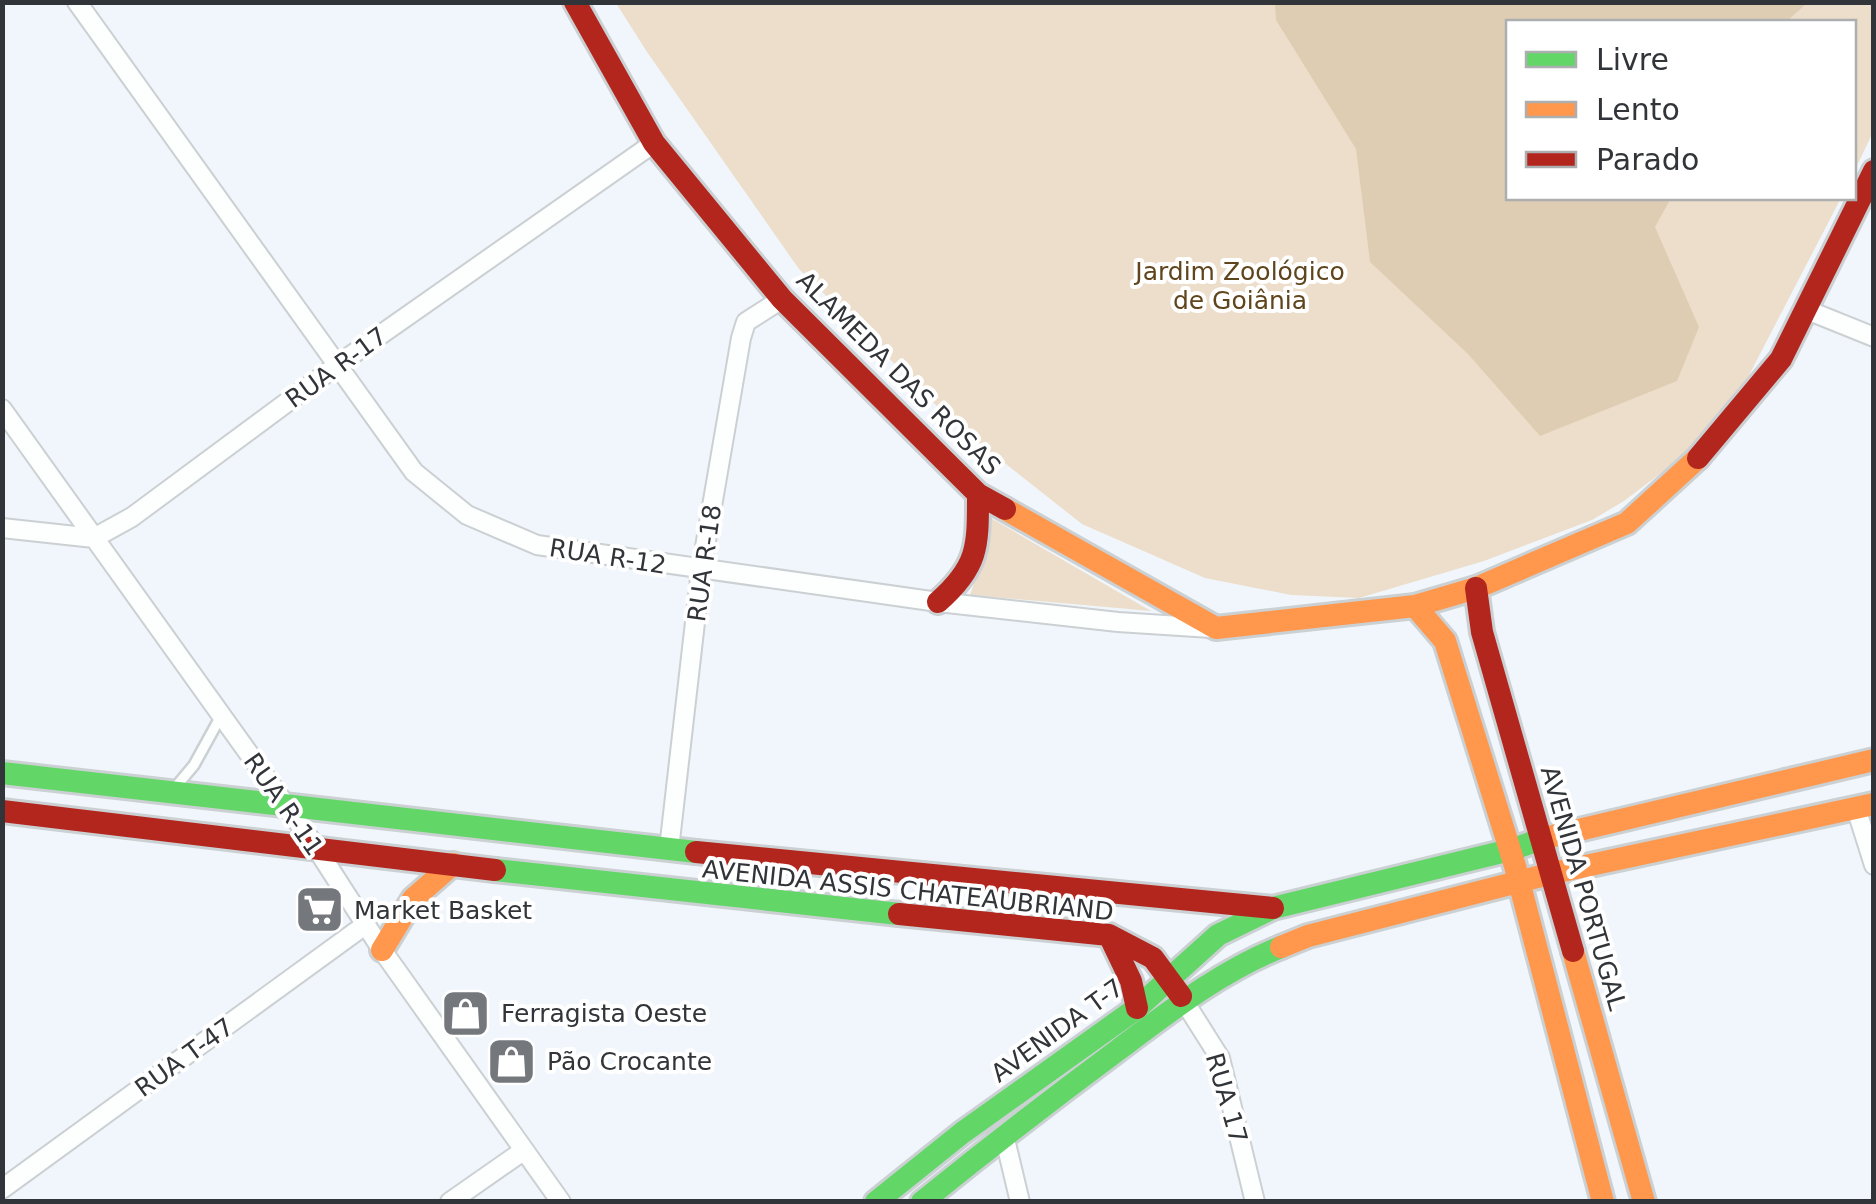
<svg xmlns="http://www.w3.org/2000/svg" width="1876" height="1204" font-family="'DejaVu Sans',sans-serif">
	<rect width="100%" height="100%" fill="#f0f6fb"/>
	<!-- green -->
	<path fill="#ecdeca" d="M 616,3 L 1873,3 L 1873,132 L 1854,172 L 1854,22 L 1508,22 L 1508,198 L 1841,198 L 1733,406 L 1685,455 L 1624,501 L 1592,520 L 1484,561 L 1359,598 L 1291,595 L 1205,578 L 1082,524 L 955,424 L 799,269 L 647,52 Z
		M 989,517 L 1151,611 L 970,595 L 983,557 Z"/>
	<!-- forest -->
	<path fill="#dfcdb3" d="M 1275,3 L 1807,3 L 1786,22 L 1508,22 L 1508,198 L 1671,198 L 1655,227 L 1699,327 L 1677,381 L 1540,436 L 1468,354 L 1370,262 L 1356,149 L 1276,20 Z"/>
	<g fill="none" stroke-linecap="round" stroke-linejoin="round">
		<defs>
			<path id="lane" d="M 174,789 L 194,765 L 221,716"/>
			<path id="street" d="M 77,2 L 414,472 L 467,515 L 537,545 L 938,602 L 1118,622 L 1211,628
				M 1807,310 L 1874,337
				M 2,409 L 315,846 L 382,950 L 561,1202
				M 2,528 L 94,538 L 132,517 L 336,366 L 654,143
				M 1856,808 L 1874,865
				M 669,849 L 701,570 L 741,338 L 746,322 L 782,299
				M 1184,1001 L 1220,1058 L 1255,1202
				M 1004,1135 L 1020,1202
				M 2,1189 L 365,925
				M 450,1202 L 523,1151"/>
			<path id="fast" d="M 2,773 L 696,852
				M 495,870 L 899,914
				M 876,1202 L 962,1133 L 1137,1008 L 1218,935 L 1273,908 L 1510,850 L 1545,838
				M 922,1202 C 986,1150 1052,1099 1118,1050 C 1170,1011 1221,971 1281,947"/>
			<path id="slow" d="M 1005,509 L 1216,628 L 1415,606 L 1476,588 L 1627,523 L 1698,458
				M 1415,606 L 1445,641 L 1515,866 L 1603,1202
				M 1545,838 L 1874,760
				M 1281,947 L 1308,936 L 1553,873 L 1874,804
				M 382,950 L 413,899 L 453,864
				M 1573,951 L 1644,1202"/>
			<path id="jam" d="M 575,2 L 654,143 L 782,299 L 978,494 L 1005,509
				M 1698,458 L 1781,359 L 1874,171
				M 1476,588 L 1482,632 L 1573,951
				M 938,602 C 979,566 978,546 978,494
				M 2,811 L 495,870
				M 696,852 L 1273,908
				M 899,914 L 1109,935 L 1153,958 L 1181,996
				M 1109,935 L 1131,981 L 1137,1008"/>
		</defs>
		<!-- lane casing -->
		<use href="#lane" stroke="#cbd0d3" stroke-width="14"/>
		<!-- street casing -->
		<use href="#street" stroke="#cbd0d3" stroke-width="22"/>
		<!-- fast casing -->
		<use href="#fast" stroke="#cbd0d3" stroke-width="28"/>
		<!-- slow casing -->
		<use href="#slow" stroke="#cbd0d3" stroke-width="28"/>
		<!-- jam casing -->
		<use href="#jam" stroke="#cbd0d3" stroke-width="28"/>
		<!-- lane -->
		<use href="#lane" stroke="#fdfefe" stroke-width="9"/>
		<!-- street -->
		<use href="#street" stroke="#fdfefe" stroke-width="18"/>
		<!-- fast -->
		<use href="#fast" stroke="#63d668" stroke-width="22"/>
		<!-- slow -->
		<use href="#slow" stroke="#ff974d" stroke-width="22"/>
		<!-- jam -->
		<use href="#jam" stroke="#b3261e" stroke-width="22"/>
	</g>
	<!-- icons -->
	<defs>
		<symbol id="supermarket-square" viewBox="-11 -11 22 22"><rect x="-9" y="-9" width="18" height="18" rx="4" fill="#74787c" stroke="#fff"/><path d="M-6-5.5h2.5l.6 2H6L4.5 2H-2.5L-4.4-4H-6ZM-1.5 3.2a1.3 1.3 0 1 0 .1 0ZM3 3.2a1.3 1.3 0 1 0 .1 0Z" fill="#fff"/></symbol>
		<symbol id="shop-square" viewBox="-11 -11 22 22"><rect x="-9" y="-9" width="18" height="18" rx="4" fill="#74787c" stroke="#fff"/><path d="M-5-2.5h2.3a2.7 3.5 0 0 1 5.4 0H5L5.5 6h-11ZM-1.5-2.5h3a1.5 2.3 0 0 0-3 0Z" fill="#fff"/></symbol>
	</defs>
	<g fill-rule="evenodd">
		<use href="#supermarket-square" x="292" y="882" width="55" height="55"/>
		<use href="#shop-square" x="438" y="986" width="55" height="55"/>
		<use href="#shop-square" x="484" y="1034" width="55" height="55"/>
	</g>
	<g text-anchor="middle" stroke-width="8" stroke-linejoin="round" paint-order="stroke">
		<!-- park labels -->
		<g font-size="25" fill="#5f441c" stroke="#fff">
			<text x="1240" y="280">Jardim Zoológico<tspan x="1240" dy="29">de Goiânia</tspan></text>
		</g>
		<!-- street labels -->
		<g font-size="25" fill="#313438" stroke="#fff">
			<text transform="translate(336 367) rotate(-36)" y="9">RUA R-17</text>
			<text transform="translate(899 373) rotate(45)" y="9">ALAMEDA DAS ROSAS</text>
			<text transform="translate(608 556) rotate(9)" y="9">RUA R-12</text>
			<text transform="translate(704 563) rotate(-82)" y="9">RUA R-18</text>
			<text transform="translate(284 804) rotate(55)" y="9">RUA R-11</text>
			<text transform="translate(1584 888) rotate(74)" y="9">AVENIDA PORTUGAL</text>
			<text transform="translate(908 890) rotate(6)" y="9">AVENIDA ASSIS CHATEAUBRIAND</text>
			<text transform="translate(1057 1030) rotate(-36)" y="9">AVENIDA T-7</text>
			<text transform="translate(184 1057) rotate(-36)" y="9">RUA T-47</text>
			<text transform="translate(1227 1098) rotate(74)" y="9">RUA 17</text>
		</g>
		<!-- poi labels -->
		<g font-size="25" fill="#313438" stroke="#fff" text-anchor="start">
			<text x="354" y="919">Market Basket</text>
			<text x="501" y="1022">Ferragista Oeste</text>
			<text x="547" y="1070">Pão Crocante</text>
		</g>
	</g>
	<!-- border -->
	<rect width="1876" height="1204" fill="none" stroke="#313438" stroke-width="10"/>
	<!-- legend -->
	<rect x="1506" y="20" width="350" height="180" fill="#ffffff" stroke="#adaeaf" stroke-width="2.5"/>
	<rect x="1526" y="52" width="50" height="15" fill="#63d668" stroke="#adaeaf" stroke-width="2.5"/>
	<text x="1596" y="70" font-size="30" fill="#313438">Livre</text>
	<rect x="1526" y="102" width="50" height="15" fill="#ff974d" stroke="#adaeaf" stroke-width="2.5"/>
	<text x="1596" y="120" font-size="30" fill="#313438">Lento</text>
	<rect x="1526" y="152" width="50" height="15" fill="#b3261e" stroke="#adaeaf" stroke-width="2.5"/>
	<text x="1596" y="170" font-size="30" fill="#313438">Parado</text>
</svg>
